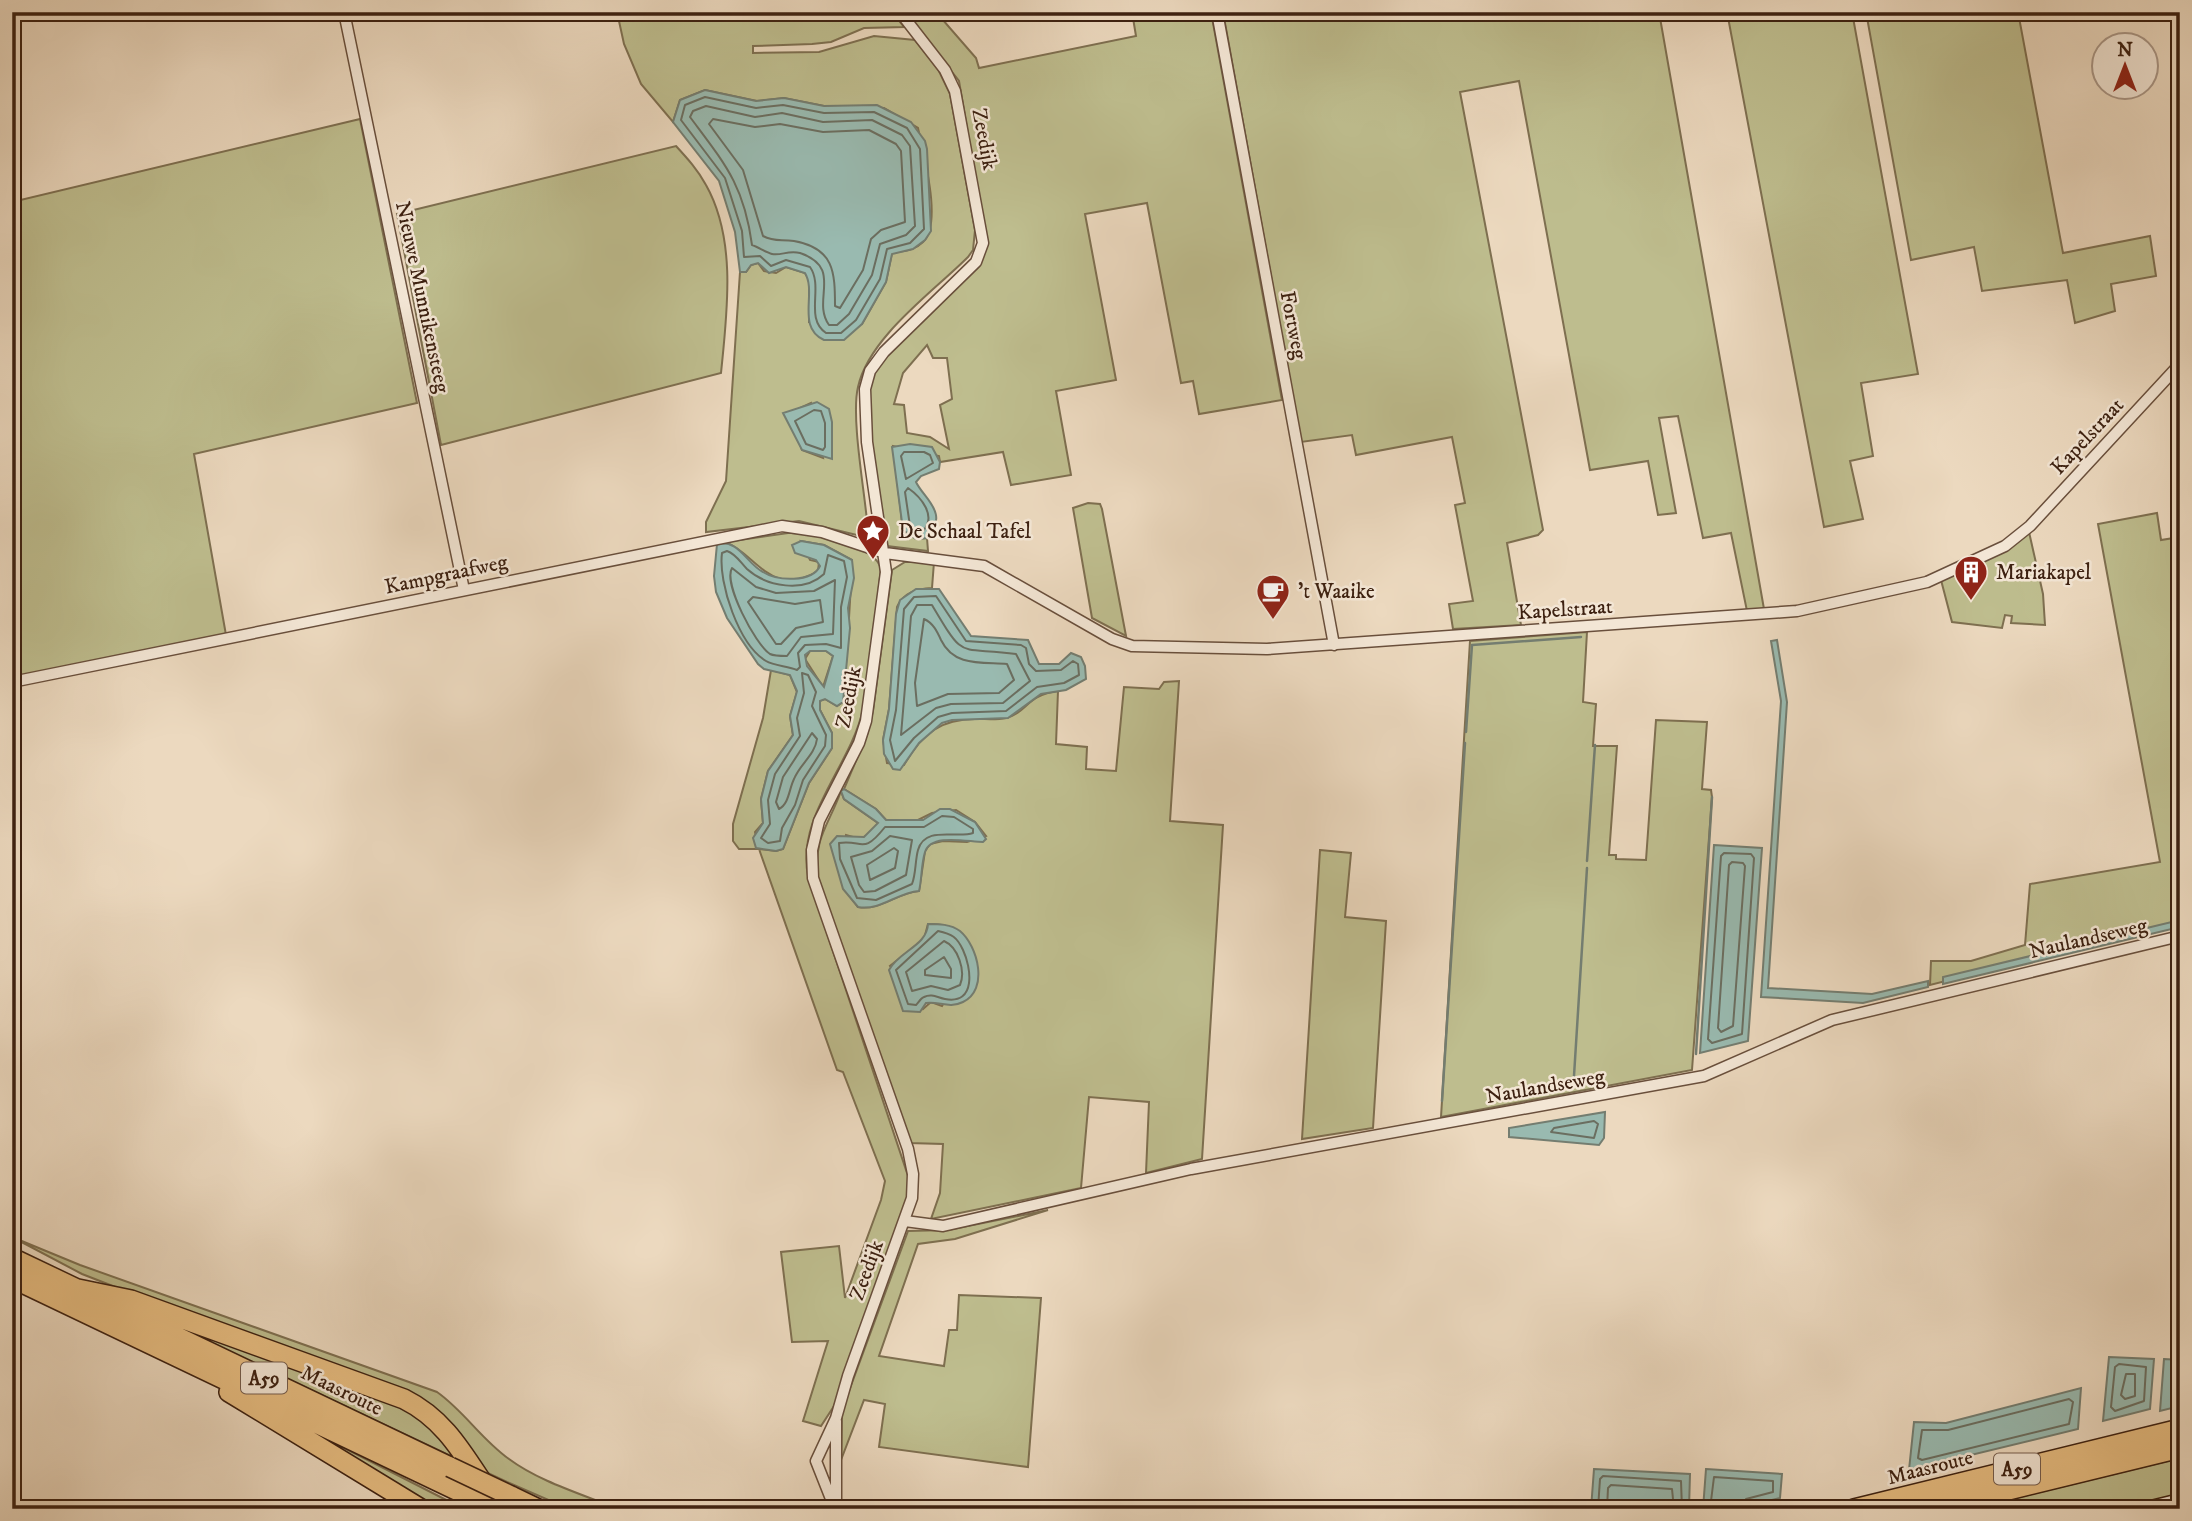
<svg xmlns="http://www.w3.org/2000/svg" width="2192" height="1521" font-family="'IM FELL DW Pica',serif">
	<rect width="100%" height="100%" fill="#ecd9bf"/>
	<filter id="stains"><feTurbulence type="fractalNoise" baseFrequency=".00286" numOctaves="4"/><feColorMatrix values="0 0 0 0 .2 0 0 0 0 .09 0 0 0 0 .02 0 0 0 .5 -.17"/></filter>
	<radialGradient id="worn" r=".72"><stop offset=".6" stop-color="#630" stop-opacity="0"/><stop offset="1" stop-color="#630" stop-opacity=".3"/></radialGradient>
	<!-- green -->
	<path fill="#bebd8e" stroke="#7e6f50" stroke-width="2" fill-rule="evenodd" d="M 617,12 L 892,12 L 904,27 L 864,28 L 831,42 L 812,44 L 753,46 L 753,53 L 819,52 L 874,36 L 915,40 L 937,67 L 950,94 L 975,230 L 973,250 L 968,257 C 933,292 869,337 858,387 C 851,416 864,488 867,521 L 865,537 L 799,521 L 706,532 L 706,522 L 726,481 L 740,272 L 746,272 L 751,265 L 758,263 L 764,271 L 776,273 L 786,267 L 805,273 L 809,280 L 809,322 L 862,324 L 886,282 L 892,253 C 903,251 914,251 923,242 C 943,223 923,154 918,128 L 884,108 L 824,106 L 784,98 L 757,101 L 705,90 L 680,100 L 673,122 L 641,84 L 624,44 ZM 811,403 L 823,458 L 802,450 L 789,413 Z
		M 905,12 L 936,12 L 976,58 L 979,68 L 1136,36 L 1132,12 L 1211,12 L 1282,400 L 1199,414 L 1193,381 L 1181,383 L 1147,203 L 1085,214 L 1116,380 L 1056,391 L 1071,475 L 1011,485 L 1003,452 L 940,462 L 939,456 L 893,446 L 903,530 L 916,539 L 927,538 L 928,551 L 887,546 L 867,410 L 868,390 L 880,359 L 979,262 L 986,241 L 959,81 ZM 927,345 L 933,358 L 947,358 L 952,399 L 940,405 L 949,449 L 930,437 L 907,433 L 904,405 L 894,404 L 903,373 Z
		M 1223,12 L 1659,12 L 1764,609 L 1747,611 L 1731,533 L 1703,538 L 1678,416 L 1659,418 L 1676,513 L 1658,515 L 1648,461 L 1590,470 L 1519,81 L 1460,92 L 1543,530 L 1538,535 L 1507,543 L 1521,625 L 1453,629 L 1449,604 L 1473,601 L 1455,505 L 1465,503 L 1452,437 L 1356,455 L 1352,435 L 1301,442 Z
		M 1727,12 L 1852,12 L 1918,374 L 1861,383 L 1873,456 L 1850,461 L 1863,519 L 1824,527 Z
		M 1866,12 L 2018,12 L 2063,253 L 2150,236 L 2156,276 L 2111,284 L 2115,311 L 2075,323 L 2067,280 L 1982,291 L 1974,247 L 1911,260 Z
		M 360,119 L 417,403 L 194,454 L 226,635 L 12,679 L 12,202 Z
		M 676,146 C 687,158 698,170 706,185 C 737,240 727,313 721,373 L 441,445 L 397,214 Z
		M 1088,503 L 1100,504 L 1102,509 L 1126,636 L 1092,618 L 1073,508 Z
		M 2157,513 L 2161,540 L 2180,537 L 2180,922 L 1930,985 L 1931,961 L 1971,961 L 2025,945 L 2030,884 L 2160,862 L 2098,524 Z
		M 2029,532 L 2043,594 L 2045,625 L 2011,623 L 2012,616 L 2005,615 L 2002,628 L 1952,622 L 1941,580 L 2001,553 Z
		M 788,533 C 810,532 875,544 881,569 C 875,616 872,663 863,709 C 851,766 796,815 808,876 L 908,1176 L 908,1200 L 898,1229 L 834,1406 L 821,1426 L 803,1421 L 828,1341 L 792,1342 L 781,1252 L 839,1246 L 845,1298 L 881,1200 L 885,1181 L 843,1072 L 837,1070 L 759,849 L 739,849 L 733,841 L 733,824 L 763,718 L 771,670 L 790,675 L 797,692 L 790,716 L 793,735 L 768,771 L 761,799 L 763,823 L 755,832 L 759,849 L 776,851 L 783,849 L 809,783 L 832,748 L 832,733 L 820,710 L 819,701 L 825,699 L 837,706 L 843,702 C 847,654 850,608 852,560 L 824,545 L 801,541 L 810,560 L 819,562 L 818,571 C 770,599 757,554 725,542 Z
		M 905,562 L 934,562 L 932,588 C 917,589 904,592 897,607 L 889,709 L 883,740 L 887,763 L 904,765 C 922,733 942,718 978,719 C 987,719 997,720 1006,718 C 1028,712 1026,695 1058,691 L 1056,744 L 1087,747 L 1086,769 L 1116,771 L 1124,687 L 1159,689 L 1164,682 L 1179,681 L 1170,821 L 1223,825 L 1202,1159 L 1146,1173 L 1149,1102 L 1089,1097 L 1081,1188 L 931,1219 L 940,1193 L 943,1144 L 909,1143 L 818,877 C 813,838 829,825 841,791 L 844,799 L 878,823 L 870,834 L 860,839 L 846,835 C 841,868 836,880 858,907 C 880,911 896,893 919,891 L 925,851 L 930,844 L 943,841 L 967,842 L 986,836 L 975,822 L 956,810 L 932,813 L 916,821 L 886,820 L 876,809 L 844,789 L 867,735 L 873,711 L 892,570 ZM 928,924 C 953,923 963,933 973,954 L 942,1006 L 931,1002 L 923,1009 L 890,966 L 924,939 Z
		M 1587,632 L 1583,702 L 1596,704 L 1593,746 L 1617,746 L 1609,855 L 1616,855 L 1616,859 L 1646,860 L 1656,720 L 1707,722 L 1702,789 L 1711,790 L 1712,797 L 1692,1070 L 1441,1117 L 1470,641 Z
		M 810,651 L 826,651 L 833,656 L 823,687 L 805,659 Z
		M 1320,850 L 1351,853 L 1345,917 L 1386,921 L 1373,1128 L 1302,1139 Z
		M 1048,1210 L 955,1239 L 918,1244 L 879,1356 L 944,1366 L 949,1330 L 957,1330 L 959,1295 L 1041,1298 L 1028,1467 L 879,1447 L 885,1404 L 864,1400 L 841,1460 L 842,1410 L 908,1231 L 948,1230 Z
		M 12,1237 L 80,1265 L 437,1392 C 464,1411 481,1439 509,1459 C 540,1482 582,1494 618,1509 L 569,1509 L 507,1482 L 477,1468 L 450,1429 L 200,1320 L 82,1274 Z
		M 150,1314 L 353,1385 L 428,1421 L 455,1458 Z
		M 297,1424 L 464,1509 L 428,1509 Z
		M 2180,1458 L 2180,1495 L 2119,1509 L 1970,1509 Z"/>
	<!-- water -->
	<path fill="#99bab0" stroke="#747d70" stroke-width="2" fill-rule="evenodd" d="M 705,90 L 756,101 L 784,98 L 824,106 L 877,105 L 911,122 L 925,141 L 927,149 L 931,231 L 925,240 L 913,249 L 892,254 L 886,282 L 862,324 L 844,340 L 824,340 C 796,327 817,293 805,273 L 786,267 L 769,273 L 758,263 L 751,265 L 746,272 L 740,272 L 735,232 L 719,181 L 673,122 L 680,100 Z
		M 817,402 L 829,409 L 832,422 L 832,459 L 802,450 L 783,413 Z
		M 910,444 L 932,447 L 940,462 L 939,469 L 921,476 L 916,482 C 924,499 950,513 927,538 L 916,539 L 903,530 L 892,447 Z
		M 801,541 L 824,545 L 852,560 L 854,578 L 848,608 L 850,628 L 843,702 L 837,706 L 825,699 L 820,701 L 820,710 L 832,733 L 832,748 L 809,783 L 783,849 L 776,851 L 756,848 L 753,838 L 763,823 L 761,799 L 768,771 L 793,735 L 790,716 L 797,691 L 790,675 L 764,669 L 758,664 L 727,618 L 716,592 L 714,576 L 717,544 C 739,539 746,563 763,572 C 777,581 812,583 820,566 L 816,560 L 795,553 L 792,545 ZM 826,651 L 833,656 L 824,687 L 807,666 L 805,655 L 810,651 Z
		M 916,589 L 939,589 L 971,636 L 1028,640 L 1039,664 L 1059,664 L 1071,653 L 1081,657 L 1085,666 L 1086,679 L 1066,690 L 1041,694 L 1008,718 L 952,720 L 942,723 L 919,743 L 900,770 L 893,769 L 884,754 L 883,740 L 889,709 L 896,614 L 900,600 Z
		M 1777,640 L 1787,702 L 1768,988 L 1872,994 L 1928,981 L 1928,987 L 1863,1003 L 1761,997 L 1781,701 L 1771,641 Z
		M 844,789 L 876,809 L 886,820 L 923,820 L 940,809 L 950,809 L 975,822 L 986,839 L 983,842 C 968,842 931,833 925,852 C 921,865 922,879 919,891 C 896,893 881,911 858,907 L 843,889 L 830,844 L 837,836 L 864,837 L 878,823 L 844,799 L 841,791 Z
		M 1714,845 L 1762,848 L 1748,1041 L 1700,1053 Z
		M 2180,920 L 2180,927 L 1943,984 L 1943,977 Z
		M 928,924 C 938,924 951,924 960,931 C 978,946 989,990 963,1002 C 949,1009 939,1001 926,1003 L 920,1012 L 903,1011 L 889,970 C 899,951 927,946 928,924 Z
		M 1605,1112 L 1604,1138 L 1599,1145 L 1509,1137 L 1509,1128 Z
		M 2109,1357 L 2154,1359 L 2150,1409 L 2103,1421 Z
		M 2164,1359 L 2180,1360 L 2180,1406 L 2160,1411 Z
		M 2081,1388 L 2078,1429 L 1909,1470 L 1914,1422 L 1946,1423 Z
		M 1594,1469 L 1690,1474 L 1689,1509 L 1591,1509 Z
		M 1706,1469 L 1782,1474 L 1780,1498 L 1736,1509 L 1703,1509 Z"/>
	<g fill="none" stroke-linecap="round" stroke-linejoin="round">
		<!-- shore -->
		<path stroke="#6b6e60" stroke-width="2" d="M 705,97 L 756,108 L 783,105 L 824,113 L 874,112 L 907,128 L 920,149 L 924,229 L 910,243 L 887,249 L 880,279 L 856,320 L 841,333 L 826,333 C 804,318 824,287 810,267 L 786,260 L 771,266 L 760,256 L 744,257 L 742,231 L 725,178 L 681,120 L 685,105 Z
			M 706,106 L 755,117 L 782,113 L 823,122 L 872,120 L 902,135 L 910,146 L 915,226 L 906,235 L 880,244 L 872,275 L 849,314 L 837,325 L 829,325 C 811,300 844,268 800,253 C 788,250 781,256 772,254 C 767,253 758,247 752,245 C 744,185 725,164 690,117 L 693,111 Z
			M 713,119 L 755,127 L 780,124 L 823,132 L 869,130 L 896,144 L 901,151 L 905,222 L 881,230 L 871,239 L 863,270 L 840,308 L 835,306 C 835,272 834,248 794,241 C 781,239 774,242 763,236 L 743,170 L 709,124 Z
			M 814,410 L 821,411 L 825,423 L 825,447 L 823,450 L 806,444 L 795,421 Z
			M 904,452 L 924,452 L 930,455 L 933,463 L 906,479 L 901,456 Z
			M 908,488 C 921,497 937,516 923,531 L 914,532 L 910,526 L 905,492 Z
			M 727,551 C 736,554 740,562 747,569 C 767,587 804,593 824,574 L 828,555 L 844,561 L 847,577 L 841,607 L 841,648 L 826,644 L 805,645 L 798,653 L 800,667 L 797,670 C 788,666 774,666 766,661 C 739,645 718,583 722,553 Z
			M 732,568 L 756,587 L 776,593 L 814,591 L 835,580 L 833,634 L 801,637 L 787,656 C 782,656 774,656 770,654 C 755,644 723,583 732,568 Z
			M 936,596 L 966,641 L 1021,645 L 1026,648 L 1029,664 L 1036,671 L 1061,670 L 1073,661 L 1078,664 L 1079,675 L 1064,683 L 1037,687 L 1006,711 L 952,713 L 938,717 L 914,738 L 895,761 L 890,740 L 896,710 L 904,609 L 914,597 Z
			M 753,597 L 795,604 L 820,600 L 823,622 L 796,628 L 781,644 L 776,644 L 748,602 Z
			M 917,605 L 932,605 C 966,662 956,646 1016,654 L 1030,681 L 1003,703 L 951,704 L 936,708 L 901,735 L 911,616 Z
			M 924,619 C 933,623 937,631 941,640 C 954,667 982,662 1007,664 L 1014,680 L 999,693 L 948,694 L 917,706 L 915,683 Z
			M 802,673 L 808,675 L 816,692 L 812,706 L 826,735 L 825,746 L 803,780 L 795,805 L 782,828 L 780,841 L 768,843 L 761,838 L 770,824 L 768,800 L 775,774 L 800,736 L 797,718 L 804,693 Z
			M 812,733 L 817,739 C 815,755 800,764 794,779 C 789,789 789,804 779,809 L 776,802 L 783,777 Z
			M 942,816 L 954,817 L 973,829 L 973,833 C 957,839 925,825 918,850 C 915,861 916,874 912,884 L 876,900 L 857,898 L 840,859 L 839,843 C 863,839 862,856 885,827 L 924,827 Z
			M 890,836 L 912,840 L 906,875 L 875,891 L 864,892 L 859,885 L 851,857 L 872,851 Z
			M 894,848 L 898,851 L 895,868 L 870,880 L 867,865 Z
			M 1724,853 L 1751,854 L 1754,858 L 1742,1034 L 1712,1043 L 1708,1039 L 1721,856 Z
			M 1732,862 L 1743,863 L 1745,866 L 1733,1026 L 1721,1032 L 1718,1028 L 1729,865 Z
			M 938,931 C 952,934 957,937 963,950 C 971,967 977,1005 945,999 C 938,998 932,993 924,997 C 921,998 918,1003 916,1005 L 908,1004 L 896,970 Z
			M 944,941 C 958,947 966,971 960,985 L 948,990 L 931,986 L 912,991 L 906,972 Z
			M 944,957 L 951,969 L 951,978 L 925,975 L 925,970 Z
			M 1594,1121 L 1598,1124 L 1594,1138 L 1551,1132 L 1554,1128 Z
			M 2119,1364 L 2146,1367 L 2144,1401 L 2115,1411 L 2111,1407 L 2115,1367 Z
			M 2126,1374 L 2135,1374 L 2135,1396 L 2125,1399 L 2121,1395 Z
			M 2069,1399 L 2073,1402 L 2069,1424 L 1922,1460 L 1918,1458 L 1922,1430 L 1948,1430 Z
			M 1598,1509 L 1600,1479 L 1603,1476 L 1681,1481 L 1682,1509
			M 1607,1509 L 1608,1488 L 1611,1485 L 1672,1489 L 1674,1509
			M 1710,1509 L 1714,1477 L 1773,1481 L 1773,1492 L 1746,1499 L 1742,1509"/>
		<!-- stream -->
		<path stroke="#747d70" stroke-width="2.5" d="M 1466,732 L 1472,645 L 1581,637
			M 1587,861 L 1595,745
			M 1696,1054 L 1712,797
			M 1574,1076 L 1587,868
			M 1442,1101 L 1465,743"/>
		<defs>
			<path id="minor" d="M 344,12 L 464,590
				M 1217,12 L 1334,645
				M 12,682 L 782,526 L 822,532 L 885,553 L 984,566 L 1112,639 L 1132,646 L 1267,649 L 1797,611 L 1927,582 L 2005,546 L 2030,526 L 2180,364
				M 905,1221 L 943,1226 L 1191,1169 L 1704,1076 L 1832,1020 L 2180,936
				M 836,1421 L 836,1502
				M 12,1504 L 26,1509
				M 835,1509 L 816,1461 L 836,1418 L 848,1376 L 912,1198 L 913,1174 L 908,1149 L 813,878 L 812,850 L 819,821 L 859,743 L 866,721 L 886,572 L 867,442 L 865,389 L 870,371 L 884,352 L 976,262 L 983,243 L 955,91 L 945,70 L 900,12"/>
			<path id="secondary" d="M 2147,1509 L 2180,1501"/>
			<path id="motorway" d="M 12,1258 L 450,1467
				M 12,1278 L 496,1509
				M 78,1289 L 131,1300 L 404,1399 C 444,1419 462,1452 486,1488
				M 229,1392 L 421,1509
				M 511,1496 L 538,1509
				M 1854,1509 L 2180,1429
				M 1931,1509 L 2180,1448"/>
		</defs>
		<!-- minor casing -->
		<use href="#minor" stroke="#694f3c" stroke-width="13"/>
		<!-- secondary casing -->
		<use href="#secondary" stroke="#3d2111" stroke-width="17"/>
		<!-- motorway casing -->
		<use href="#motorway" stroke="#3d2111" stroke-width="22"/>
		<!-- minor -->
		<use href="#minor" stroke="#f3e6d5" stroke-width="10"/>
		<!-- secondary -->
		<use href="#secondary" stroke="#f3e6d5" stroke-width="14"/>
		<!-- motorway -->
		<use href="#motorway" stroke="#e6bc80" stroke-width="19"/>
		<defs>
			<path id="motorway-bridge" d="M 450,1467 L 511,1496"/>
		</defs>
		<!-- motorway-bridge casing -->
		<use href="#motorway-bridge" stroke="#3d2111" stroke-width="22" stroke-linecap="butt"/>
		<!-- motorway-bridge -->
		<use href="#motorway-bridge" stroke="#e6bc80" stroke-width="19"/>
	</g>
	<!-- icons -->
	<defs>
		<symbol id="sight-pin" viewBox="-11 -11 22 30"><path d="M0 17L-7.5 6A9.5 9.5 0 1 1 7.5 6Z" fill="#8f2418" stroke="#f3e6d5"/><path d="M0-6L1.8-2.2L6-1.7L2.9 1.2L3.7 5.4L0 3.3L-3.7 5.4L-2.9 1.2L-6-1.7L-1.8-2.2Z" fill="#fff"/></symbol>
		<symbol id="building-pin" viewBox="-11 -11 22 30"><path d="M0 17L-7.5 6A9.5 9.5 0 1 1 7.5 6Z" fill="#8f2418" stroke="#f3e6d5"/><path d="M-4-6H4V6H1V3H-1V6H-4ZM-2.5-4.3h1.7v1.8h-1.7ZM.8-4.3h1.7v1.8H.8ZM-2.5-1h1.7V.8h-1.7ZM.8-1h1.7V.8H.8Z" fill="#fff"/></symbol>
		<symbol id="cafe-pin" viewBox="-11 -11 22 30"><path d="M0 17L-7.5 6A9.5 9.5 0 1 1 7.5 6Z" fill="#8f2418" stroke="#f3e6d5"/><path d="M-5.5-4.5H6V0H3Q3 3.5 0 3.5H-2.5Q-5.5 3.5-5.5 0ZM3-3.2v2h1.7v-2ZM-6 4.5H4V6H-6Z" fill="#fff"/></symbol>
	</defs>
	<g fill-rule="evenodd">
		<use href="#sight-pin" x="854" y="512" width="38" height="52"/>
		<use href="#building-pin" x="1952" y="553" width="38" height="52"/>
		<use href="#cafe-pin" x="1254" y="572" width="38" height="52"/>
	</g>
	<g text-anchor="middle" stroke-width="5" stroke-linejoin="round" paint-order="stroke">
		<!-- shield labels -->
		<g fill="#f3e6d5" stroke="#745c4c" stroke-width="2">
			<rect x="241" y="1362.5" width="46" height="31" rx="5"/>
			<rect x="1994" y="1453.5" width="46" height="31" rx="5"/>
		</g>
		<g font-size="19" font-weight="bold" fill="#3d2111">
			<text x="264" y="1385">A59</text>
			<text x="2017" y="1476">A59</text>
		</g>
		<!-- street labels -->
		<g font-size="21" fill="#3d2111" stroke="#f3e6d5">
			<text transform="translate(985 139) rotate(79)" y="7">Zeedijk</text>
			<text transform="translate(423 297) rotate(78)" y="7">Nieuwe Munnikensteeg</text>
			<text transform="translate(1294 325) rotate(79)" y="7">Fortweg</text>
			<text transform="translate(2087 436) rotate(-47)" y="7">Kapelstraat</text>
			<text transform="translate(446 574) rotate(-12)" y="7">Kampgraafweg</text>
			<text transform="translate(1565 609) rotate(-4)" y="7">Kapelstraat</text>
			<text transform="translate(848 697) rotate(-79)" y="7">Zeedijk</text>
			<text transform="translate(2088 938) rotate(-13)" y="7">Naulandseweg</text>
			<text transform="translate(1545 1086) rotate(-10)" y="7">Naulandseweg</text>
			<text transform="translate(866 1270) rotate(-70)" y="7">Zeedijk</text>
			<text transform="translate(342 1390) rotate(26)" y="7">Maasroute</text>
			<text transform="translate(1930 1467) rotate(-14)" y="7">Maasroute</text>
		</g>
		<!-- poi labels -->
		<g font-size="21" fill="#3d2111" stroke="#f3e6d5" text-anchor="start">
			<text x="898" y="538">De Schaal Tafel</text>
			<text x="1996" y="579">Mariakapel</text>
			<text x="1298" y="598">'t Waaike</text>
		</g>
	</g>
	<!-- margin -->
	<rect width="2192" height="1521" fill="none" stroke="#ecd9bf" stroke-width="42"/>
	<rect x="14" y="14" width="2164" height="1493" fill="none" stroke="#3d2111" stroke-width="3.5"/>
	<rect x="21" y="21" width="2150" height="1479" fill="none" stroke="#3d2111" stroke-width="2"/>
	<!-- north arrow -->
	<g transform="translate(2125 66)"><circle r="33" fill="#f3e6d5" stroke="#aa9787" stroke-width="2"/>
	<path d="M0-5L12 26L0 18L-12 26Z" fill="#8f2418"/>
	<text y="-10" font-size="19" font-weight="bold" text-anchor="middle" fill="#3d2111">N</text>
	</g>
	<rect width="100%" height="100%" filter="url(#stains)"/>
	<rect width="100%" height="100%" fill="url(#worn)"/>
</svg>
